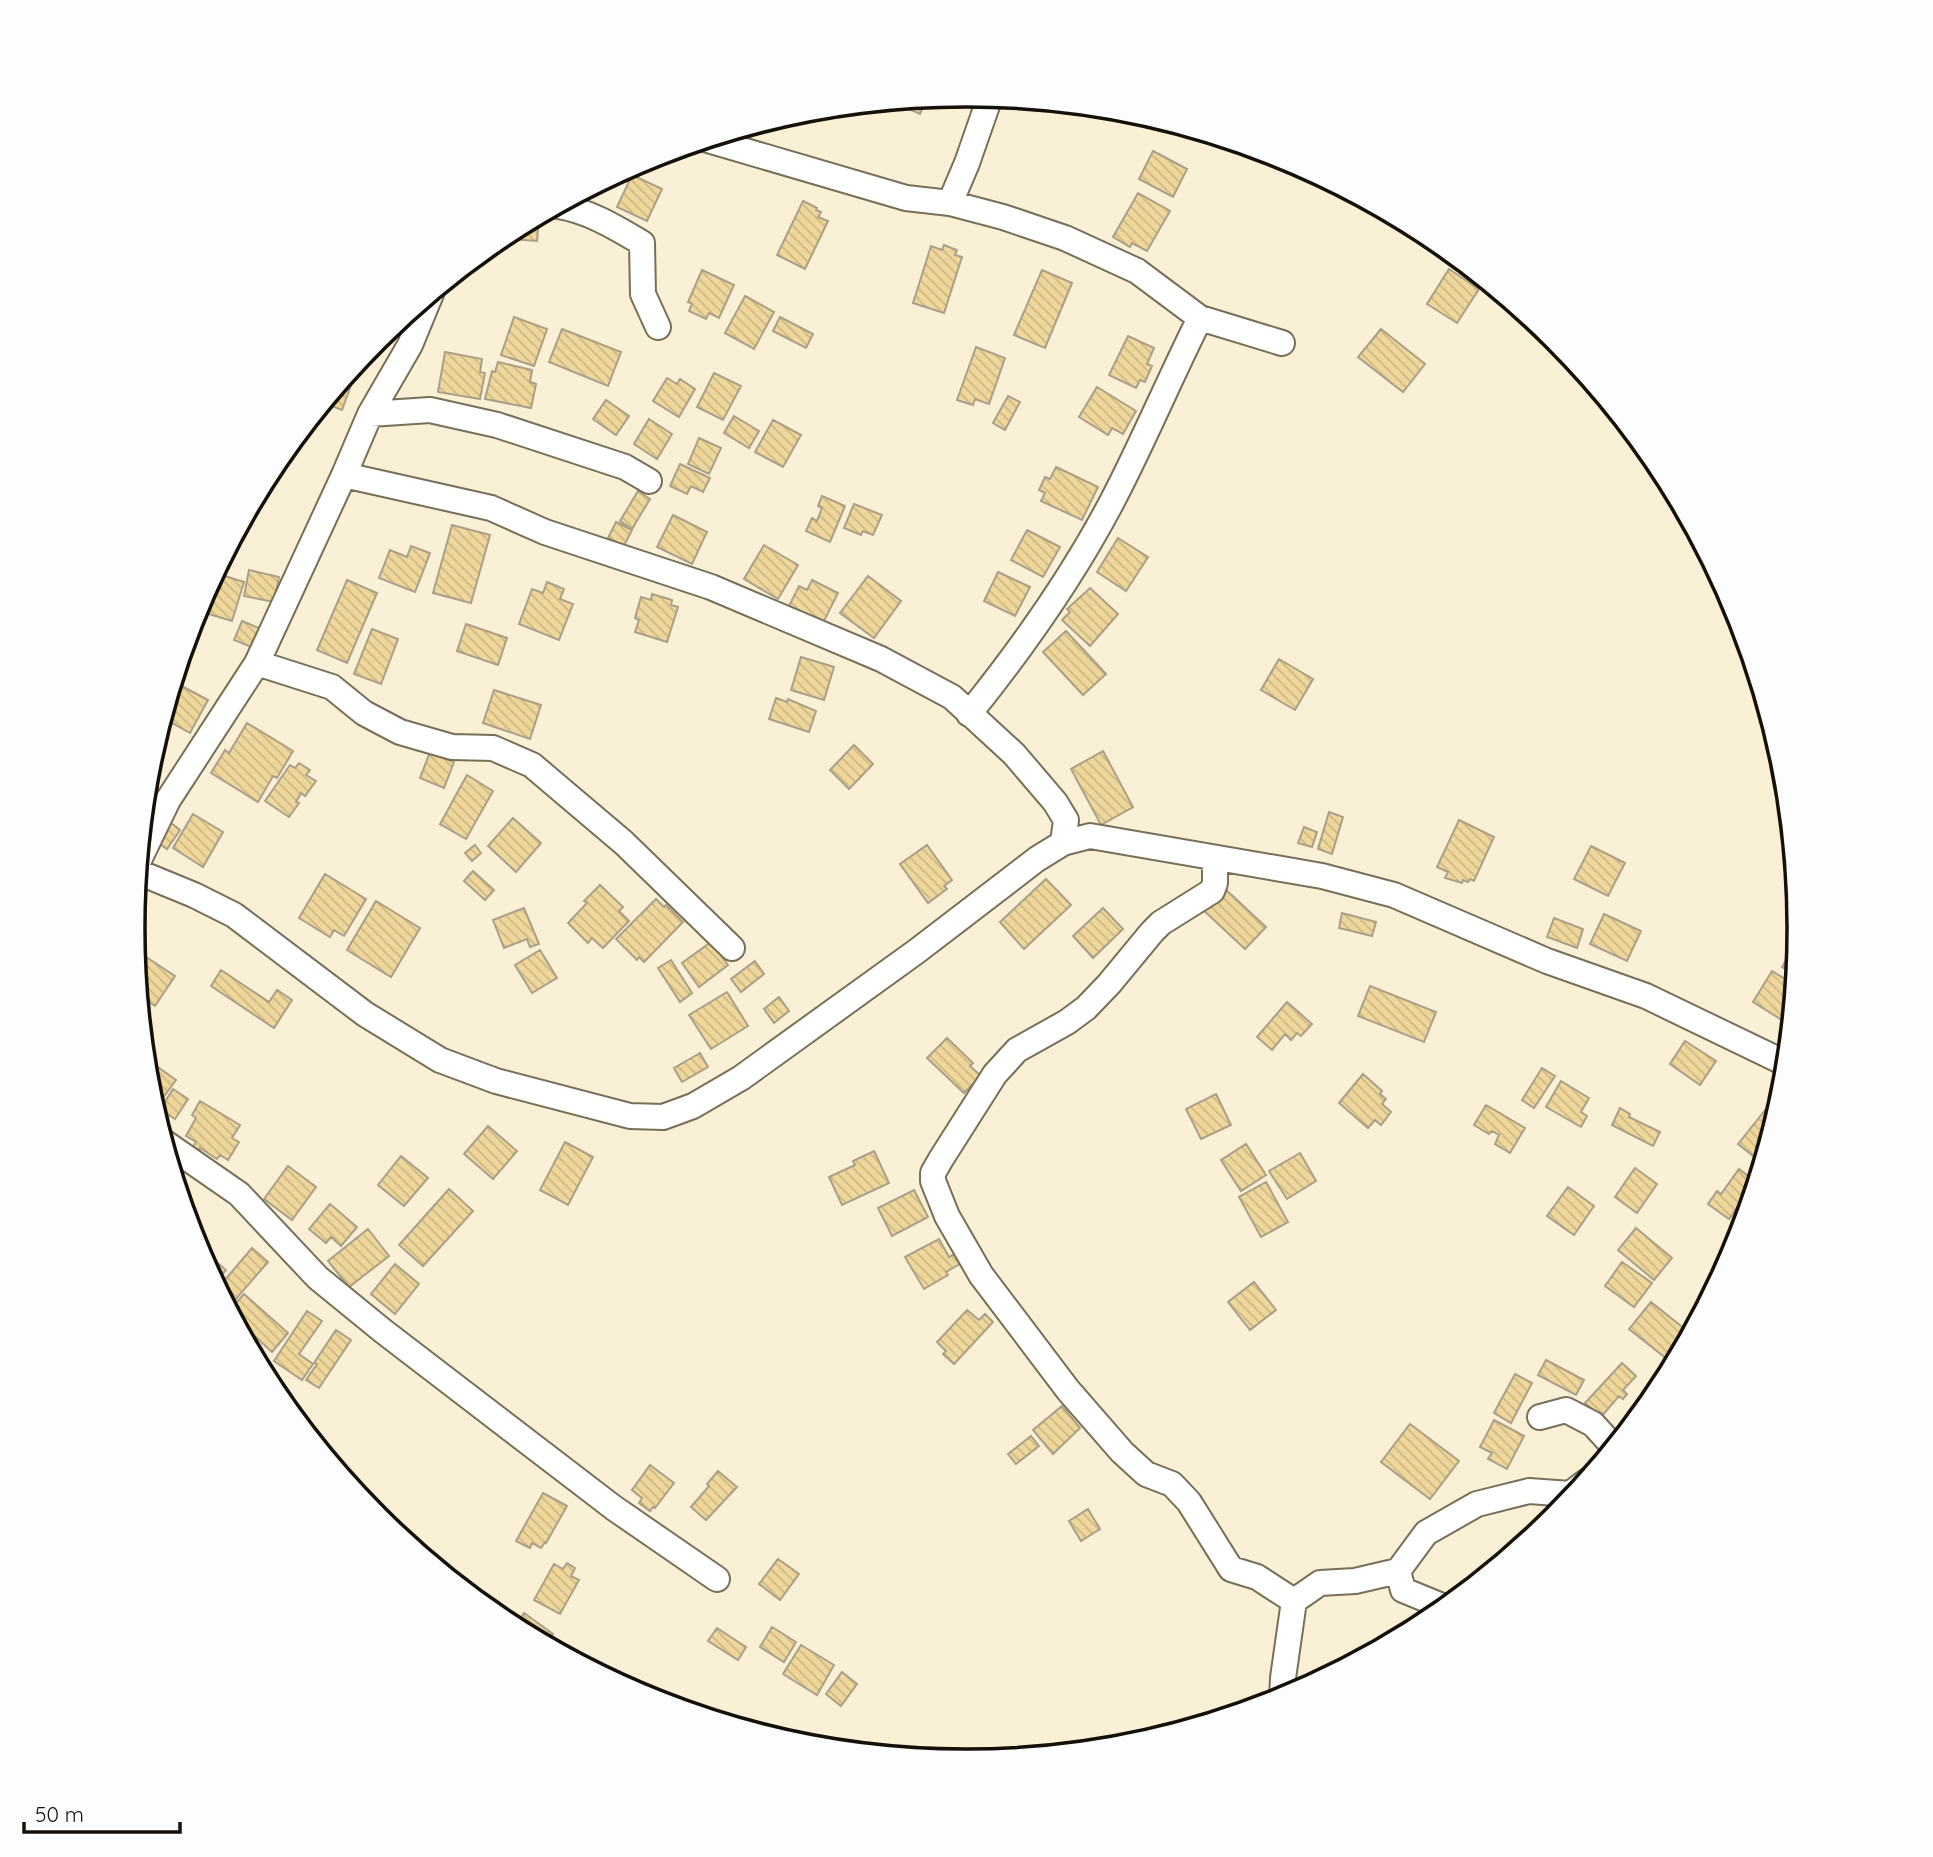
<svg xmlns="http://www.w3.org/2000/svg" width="1933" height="1857" font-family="Quicksand,sans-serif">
	<defs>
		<pattern id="building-back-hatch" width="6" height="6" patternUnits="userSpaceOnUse" patternTransform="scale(1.75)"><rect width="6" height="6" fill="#efd79b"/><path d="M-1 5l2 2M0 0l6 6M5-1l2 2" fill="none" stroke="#ccb884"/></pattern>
	</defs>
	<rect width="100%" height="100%" fill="#faf0d6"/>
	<!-- building -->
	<path fill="url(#building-back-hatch)" stroke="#aaa088" stroke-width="2" d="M 927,98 L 920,114 L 893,102 Z
		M 1153,151 L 1187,169 L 1173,197 L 1139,179 Z
		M 632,175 L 662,189 L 647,221 L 617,207 Z
		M 1138,193 L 1170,211 L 1147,251 L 1132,243 L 1130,247 L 1113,237 Z
		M 803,201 L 817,208 L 816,210 L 821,212 L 818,217 L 828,221 L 805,269 L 777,255 Z
		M 539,216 L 537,241 L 500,238 L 503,235 Z
		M 944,245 L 957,250 L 955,255 L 962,257 L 944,313 L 913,303 L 931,246 L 942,250 Z
		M 1449,269 L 1479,289 L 1457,323 L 1427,304 Z
		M 702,270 L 734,285 L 719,318 L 709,313 L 706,319 L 689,311 L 692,304 L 688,302 Z
		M 1042,270 L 1072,283 L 1045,348 L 1014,335 Z
		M 745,296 L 774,312 L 754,349 L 725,333 Z
		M 514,317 L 547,329 L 534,366 L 501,355 Z
		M 780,317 L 813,334 L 806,348 L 773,331 Z
		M 562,329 L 621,352 L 608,386 L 549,362 Z
		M 1381,329 L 1425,364 L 1403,392 L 1358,357 Z
		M 1128,336 L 1154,348 L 1147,364 L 1152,366 L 1145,382 L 1140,380 L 1136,388 L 1109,375 Z
		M 976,347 L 1005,358 L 989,404 L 975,399 L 973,405 L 957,400 Z
		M 445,352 L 482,359 L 480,372 L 485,373 L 480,399 L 438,392 Z
		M 361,358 L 342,410 L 324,403 Z
		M 498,362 L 532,370 L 530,382 L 536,384 L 531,408 L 485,399 L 492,371 L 495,372 Z
		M 714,373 L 741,386 L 723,420 L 697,407 Z
		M 667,378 L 677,384 L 680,379 L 695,389 L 679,417 L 653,401 Z
		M 1097,387 L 1136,411 L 1123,434 L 1112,428 L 1108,435 L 1079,417 Z
		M 1008,396 L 1020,402 L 1005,430 L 993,423 Z
		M 606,400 L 629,416 L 616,435 L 593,419 Z
		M 734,416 L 759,431 L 749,448 L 724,433 Z
		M 649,419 L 672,434 L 657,459 L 634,444 Z
		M 773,420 L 801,435 L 783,467 L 755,452 Z
		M 699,438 L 721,448 L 709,474 L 688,464 Z
		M 680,464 L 710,478 L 703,492 L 691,486 L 687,494 L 670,486 Z
		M 1056,467 L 1098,487 L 1082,520 L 1041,501 L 1045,493 L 1039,490 L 1045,477 L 1050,479 Z
		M 638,491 L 650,499 L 632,529 L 620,521 Z
		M 822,496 L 845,506 L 830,542 L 806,531 L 812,518 L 817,521 L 822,508 L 818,506 Z
		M 854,504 L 882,515 L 873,535 L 863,531 L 861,535 L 844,528 Z
		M 673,515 L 707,532 L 692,564 L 657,547 Z
		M 616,522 L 632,530 L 624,546 L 608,538 Z
		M 452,525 L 490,535 L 471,603 L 433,593 Z
		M 1027,530 L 1060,547 L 1043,577 L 1011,560 Z
		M 1118,538 L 1148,557 L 1126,591 L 1097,572 Z
		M 764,545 L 798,565 L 778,599 L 744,579 Z
		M 411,546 L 430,553 L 415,592 L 379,578 L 390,550 L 407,557 Z
		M 249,570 L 279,577 L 274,602 L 244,596 Z
		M 998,572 L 1030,587 L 1015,616 L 984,601 Z
		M 215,573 L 244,582 L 232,621 L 199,611 L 203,595 Z
		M 868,576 L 901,601 L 874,638 L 840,613 Z
		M 347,580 L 377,593 L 347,663 L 317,650 Z
		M 812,580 L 838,593 L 823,623 L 789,606 L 799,586 L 807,590 Z
		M 547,582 L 564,589 L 560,599 L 573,604 L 559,640 L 519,624 L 532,589 L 543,593 Z
		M 1090,588 L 1118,614 L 1090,646 L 1062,620 L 1070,612 L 1067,609 Z
		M 652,594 L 672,600 L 671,605 L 678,607 L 667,642 L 635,632 L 639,620 L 635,618 L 641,597 L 651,600 Z
		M 242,621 L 266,631 L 259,650 L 234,640 Z
		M 466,624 L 507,638 L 498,665 L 457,651 Z
		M 372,629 L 398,639 L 381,684 L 354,674 Z
		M 1066,631 L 1106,674 L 1083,695 L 1043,652 Z
		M 801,657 L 834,667 L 824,700 L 791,690 Z
		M 1279,659 L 1313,679 L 1295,710 L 1261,690 Z
		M 174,682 L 208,700 L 190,733 L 163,718 Z
		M 494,690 L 541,705 L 530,739 L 483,723 Z
		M 776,698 L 787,702 L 788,699 L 816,711 L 809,732 L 769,719 Z
		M 247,723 L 293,751 L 277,778 L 273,776 L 258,802 L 211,773 L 225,750 L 229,753 Z
		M 854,745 L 873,764 L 849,789 L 830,770 Z
		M 1103,751 L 1133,807 L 1101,825 L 1071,769 Z
		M 430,752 L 454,762 L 444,788 L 420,778 Z
		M 299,763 L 310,770 L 306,775 L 316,781 L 305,796 L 301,793 L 296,802 L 299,803 L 289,817 L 265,801 L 290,765 L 295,768 Z
		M 467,775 L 493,791 L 466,839 L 440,824 Z
		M 1329,812 L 1343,817 L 1332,854 L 1318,849 Z
		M 193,814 L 223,832 L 203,867 L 173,848 Z
		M 513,818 L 541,843 L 516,872 L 488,846 Z
		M 1459,820 L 1494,837 L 1474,881 L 1470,879 L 1468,882 L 1463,880 L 1462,883 L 1445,878 L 1448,872 L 1437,867 Z
		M 171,823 L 180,830 L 167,849 L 158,843 Z
		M 1304,827 L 1317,832 L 1312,847 L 1298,843 Z
		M 475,845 L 481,853 L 472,861 L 465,853 Z
		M 927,845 L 952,880 L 944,886 L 947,889 L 928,903 L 900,864 Z
		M 1591,846 L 1625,863 L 1608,896 L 1574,879 Z
		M 473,871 L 494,890 L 485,900 L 464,881 Z
		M 325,874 L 366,899 L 344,936 L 334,930 L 330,937 L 299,918 Z
		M 1046,879 L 1071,905 L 1024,949 L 1000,922 Z
		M 600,885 L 623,907 L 619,911 L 629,921 L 603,948 L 592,938 L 588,943 L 568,923 L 587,903 L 584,901 Z
		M 1222,886 L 1266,927 L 1245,949 L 1201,908 Z
		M 656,899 L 664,907 L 666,905 L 683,922 L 644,962 L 639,957 L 637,960 L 616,939 Z
		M 376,901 L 420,928 L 391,977 L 347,950 Z
		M 524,908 L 539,944 L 530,947 L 527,939 L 504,948 L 493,920 Z
		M 1103,908 L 1123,929 L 1093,958 L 1073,936 Z
		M 1342,913 L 1376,922 L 1372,936 L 1339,928 Z
		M 1604,914 L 1641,931 L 1627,961 L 1590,944 Z
		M 1554,918 L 1583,929 L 1577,948 L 1547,937 Z
		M 1800,935 L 1796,974 L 1782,967 Z
		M 711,942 L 728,965 L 699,987 L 682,963 Z
		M 540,950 L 557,978 L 532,993 L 515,965 Z
		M 140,953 L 175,976 L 155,1006 L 139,996 L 136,960 Z
		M 671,960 L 692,993 L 680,1002 L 658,968 Z
		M 755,961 L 764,974 L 741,992 L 731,979 Z
		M 221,970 L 269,1002 L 277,990 L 292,1000 L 274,1028 L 211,986 Z
		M 1772,971 L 1795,985 L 1792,1011 L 1785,1022 L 1753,1002 Z
		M 1370,986 L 1436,1012 L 1424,1042 L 1358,1016 Z
		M 727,992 L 748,1026 L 711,1049 L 689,1015 Z
		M 779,997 L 789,1011 L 774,1023 L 764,1009 Z
		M 1287,1002 L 1312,1024 L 1301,1036 L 1297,1033 L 1291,1040 L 1285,1034 L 1272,1050 L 1257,1037 Z
		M 947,1038 L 973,1063 L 970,1066 L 981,1076 L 964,1093 L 927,1058 Z
		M 1685,1041 L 1716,1061 L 1700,1085 L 1670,1064 Z
		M 700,1053 L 708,1067 L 682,1082 L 674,1068 Z
		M 145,1058 L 176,1080 L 154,1110 L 148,1091 Z
		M 1542,1068 L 1555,1076 L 1534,1108 L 1522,1100 Z
		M 1363,1074 L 1382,1091 L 1380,1094 L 1386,1099 L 1382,1104 L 1391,1112 L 1381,1125 L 1375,1120 L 1368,1128 L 1339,1103 Z
		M 1561,1081 L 1589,1098 L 1581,1112 L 1587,1116 L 1581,1127 L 1546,1107 Z
		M 173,1089 L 188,1099 L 175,1119 L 160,1110 Z
		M 1782,1089 L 1784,1092 L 1762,1163 L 1738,1144 Z
		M 1216,1094 L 1231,1125 L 1201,1139 L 1186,1109 Z
		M 200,1101 L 240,1125 L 232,1138 L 239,1142 L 228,1160 L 220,1155 L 217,1159 L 200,1148 L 199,1150 L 193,1147 L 196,1142 L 186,1136 L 196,1118 L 192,1115 Z
		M 1486,1105 L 1525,1128 L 1510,1153 L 1495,1144 L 1499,1135 L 1492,1131 L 1489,1134 L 1474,1125 Z
		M 1620,1108 L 1630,1114 L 1629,1117 L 1660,1132 L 1653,1146 L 1612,1125 Z
		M 488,1126 L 517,1151 L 493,1179 L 464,1154 Z
		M 565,1142 L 593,1157 L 568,1205 L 540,1190 Z
		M 1246,1144 L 1266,1175 L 1241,1191 L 1221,1160 Z
		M 874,1151 L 889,1183 L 842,1205 L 829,1177 L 855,1165 L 853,1161 Z
		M 1300,1153 L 1316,1181 L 1287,1199 L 1269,1171 Z
		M 401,1156 L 428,1178 L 404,1206 L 378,1185 Z
		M 288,1166 L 316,1187 L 292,1220 L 264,1199 Z
		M 1635,1168 L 1657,1184 L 1637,1213 L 1615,1197 Z
		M 1739,1169 L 1756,1182 L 1745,1197 L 1749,1200 L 1743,1206 L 1740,1203 L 1729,1219 L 1708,1204 L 1717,1191 L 1721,1194 Z
		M 1266,1182 L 1288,1222 L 1261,1237 L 1239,1197 Z
		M 1568,1187 L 1594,1206 L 1574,1235 L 1547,1216 Z
		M 449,1189 L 473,1211 L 423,1266 L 399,1245 Z
		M 914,1190 L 928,1217 L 892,1236 L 878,1208 Z
		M 330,1204 L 357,1227 L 341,1246 L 331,1237 L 326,1243 L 309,1229 Z
		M 1636,1228 L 1672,1258 L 1654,1280 L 1618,1250 Z
		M 368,1229 L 389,1256 L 349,1287 L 328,1261 Z
		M 939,1239 L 949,1257 L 954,1254 L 960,1264 L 946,1272 L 948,1275 L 924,1289 L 905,1257 Z
		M 252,1248 L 268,1262 L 228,1308 L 218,1288 Z
		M 201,1249 L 226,1270 L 215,1283 L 198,1252 Z
		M 1622,1262 L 1652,1283 L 1634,1307 L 1605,1286 Z
		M 395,1264 L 419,1284 L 395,1314 L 371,1294 Z
		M 1254,1282 L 1276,1310 L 1250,1330 L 1228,1302 Z
		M 1712,1282 L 1717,1286 L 1707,1303 L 1700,1296 Z
		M 244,1294 L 288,1333 L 272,1352 L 232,1315 L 239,1307 L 235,1304 Z
		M 1651,1302 L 1691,1334 L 1672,1363 L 1629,1329 Z
		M 967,1310 L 979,1320 L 985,1314 L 993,1322 L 954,1364 L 943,1354 L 946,1351 L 937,1342 Z
		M 307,1311 L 322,1321 L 299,1354 L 313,1364 L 302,1380 L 274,1361 Z
		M 336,1330 L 351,1340 L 319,1388 L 306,1380 L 317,1364 L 314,1363 Z
		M 1546,1360 L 1584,1380 L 1576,1395 L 1538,1375 Z
		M 1622,1363 L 1636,1376 L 1623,1390 L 1627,1394 L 1623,1399 L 1619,1396 L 1601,1417 L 1585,1403 Z
		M 1515,1374 L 1532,1383 L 1511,1423 L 1494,1413 Z
		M 1062,1406 L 1080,1428 L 1053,1454 L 1033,1430 Z
		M 1494,1420 L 1524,1436 L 1507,1469 L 1488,1459 L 1492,1453 L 1480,1447 Z
		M 1410,1424 L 1459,1461 L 1430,1499 L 1381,1462 Z
		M 1031,1436 L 1039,1446 L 1016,1464 L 1008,1454 Z
		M 650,1465 L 674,1483 L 655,1508 L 653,1507 L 650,1511 L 639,1503 L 642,1498 L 632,1490 Z
		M 718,1471 L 737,1487 L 706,1520 L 691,1507 L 709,1486 L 707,1484 Z
		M 543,1493 L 567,1506 L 546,1543 L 545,1542 L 541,1548 L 532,1543 L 530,1548 L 516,1541 Z
		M 1088,1509 L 1100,1529 L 1081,1541 L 1069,1521 Z
		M 778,1559 L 799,1574 L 780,1600 L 759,1584 Z
		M 567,1563 L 575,1568 L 571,1576 L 579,1580 L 560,1614 L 534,1600 L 554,1564 L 563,1569 Z
		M 484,1592 L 509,1610 L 502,1621 L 478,1601 Z
		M 524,1613 L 553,1634 L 545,1644 L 515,1627 Z
		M 772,1627 L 796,1642 L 784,1662 L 760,1647 Z
		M 717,1628 L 746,1647 L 738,1660 L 708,1641 Z
		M 801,1645 L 834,1665 L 817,1695 L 783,1674 Z
		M 842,1672 L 857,1684 L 841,1706 L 826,1694 Z"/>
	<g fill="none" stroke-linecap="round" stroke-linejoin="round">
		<defs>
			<path id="minor" d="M 708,140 L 906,198 L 950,203 L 1003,217 L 1065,238 L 1137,271 L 1200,318
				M 950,203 L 967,163 L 990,97
				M 558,206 C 589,211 615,227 642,243 L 643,294 L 658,327
				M 370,414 L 430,410 L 497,425 L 625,467 L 649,481
				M 344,475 L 491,508 L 545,532 L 711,587 L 881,659 L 952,697 L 1014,754 L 1055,802 L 1066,820 L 1063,843
				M 257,663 L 332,687 L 364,713 L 400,732 L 452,747 L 493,748 L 532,765 L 624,843 L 732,948
				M 969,714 C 1027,642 1081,565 1122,482 C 1149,428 1173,372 1200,318 L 1282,343
				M 1215,858 L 1215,883 L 1212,891 L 1161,923 L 1152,932 L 1109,984 L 1086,1008 L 1067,1022 L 1017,1050 L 995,1074 L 941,1159 L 933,1173 L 933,1181 L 947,1216 L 981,1275 L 1068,1390 L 1122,1452 L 1146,1474 L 1172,1484 L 1189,1502 L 1231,1569 L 1257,1577 L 1294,1601
				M 139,860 L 168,800 L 257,663 L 344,475 L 370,414 L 410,345 L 431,294
				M 138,872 L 194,895 L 234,915 L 365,1014 L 440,1060 L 496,1081 L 630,1116 L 663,1117 L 693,1106 L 741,1078 L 917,951 L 1037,859 L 1063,843 L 1090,836 L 1322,876 L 1394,895 L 1547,961 L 1646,996 L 1787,1064
				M 164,1142 L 239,1194 L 318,1278 L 383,1331 L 614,1508 L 717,1579
				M 1540,1417 L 1566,1410 L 1593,1424 L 1614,1447
				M 1398,1571 L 1426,1533 L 1477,1504 L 1529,1491 L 1570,1494 L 1587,1481
				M 1282,1700 L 1283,1678 L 1294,1601 L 1320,1583 L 1355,1581 L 1398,1571 L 1403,1590 L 1447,1608"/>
		</defs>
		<!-- minor casing -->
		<use href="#minor" stroke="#786f58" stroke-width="28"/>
		<!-- minor -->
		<use href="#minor" stroke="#fff" stroke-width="24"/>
	</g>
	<!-- crop -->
	<path d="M0 0H1933V1857H0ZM145 928a821 821 0 1 1 1642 0a821 821 0 1 1-1642 0Z" fill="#fdfdfd" fill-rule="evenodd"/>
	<path fill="none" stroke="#151109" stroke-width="3.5" d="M145 928a821 821 0 1 1 1642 0a821 821 0 1 1-1642 0Z"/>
	<!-- scale -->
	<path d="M24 1822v10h156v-10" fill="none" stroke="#151109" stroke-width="3.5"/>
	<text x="35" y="1822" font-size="21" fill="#151109" stroke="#fdfdfd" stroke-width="5" paint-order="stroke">50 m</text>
</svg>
